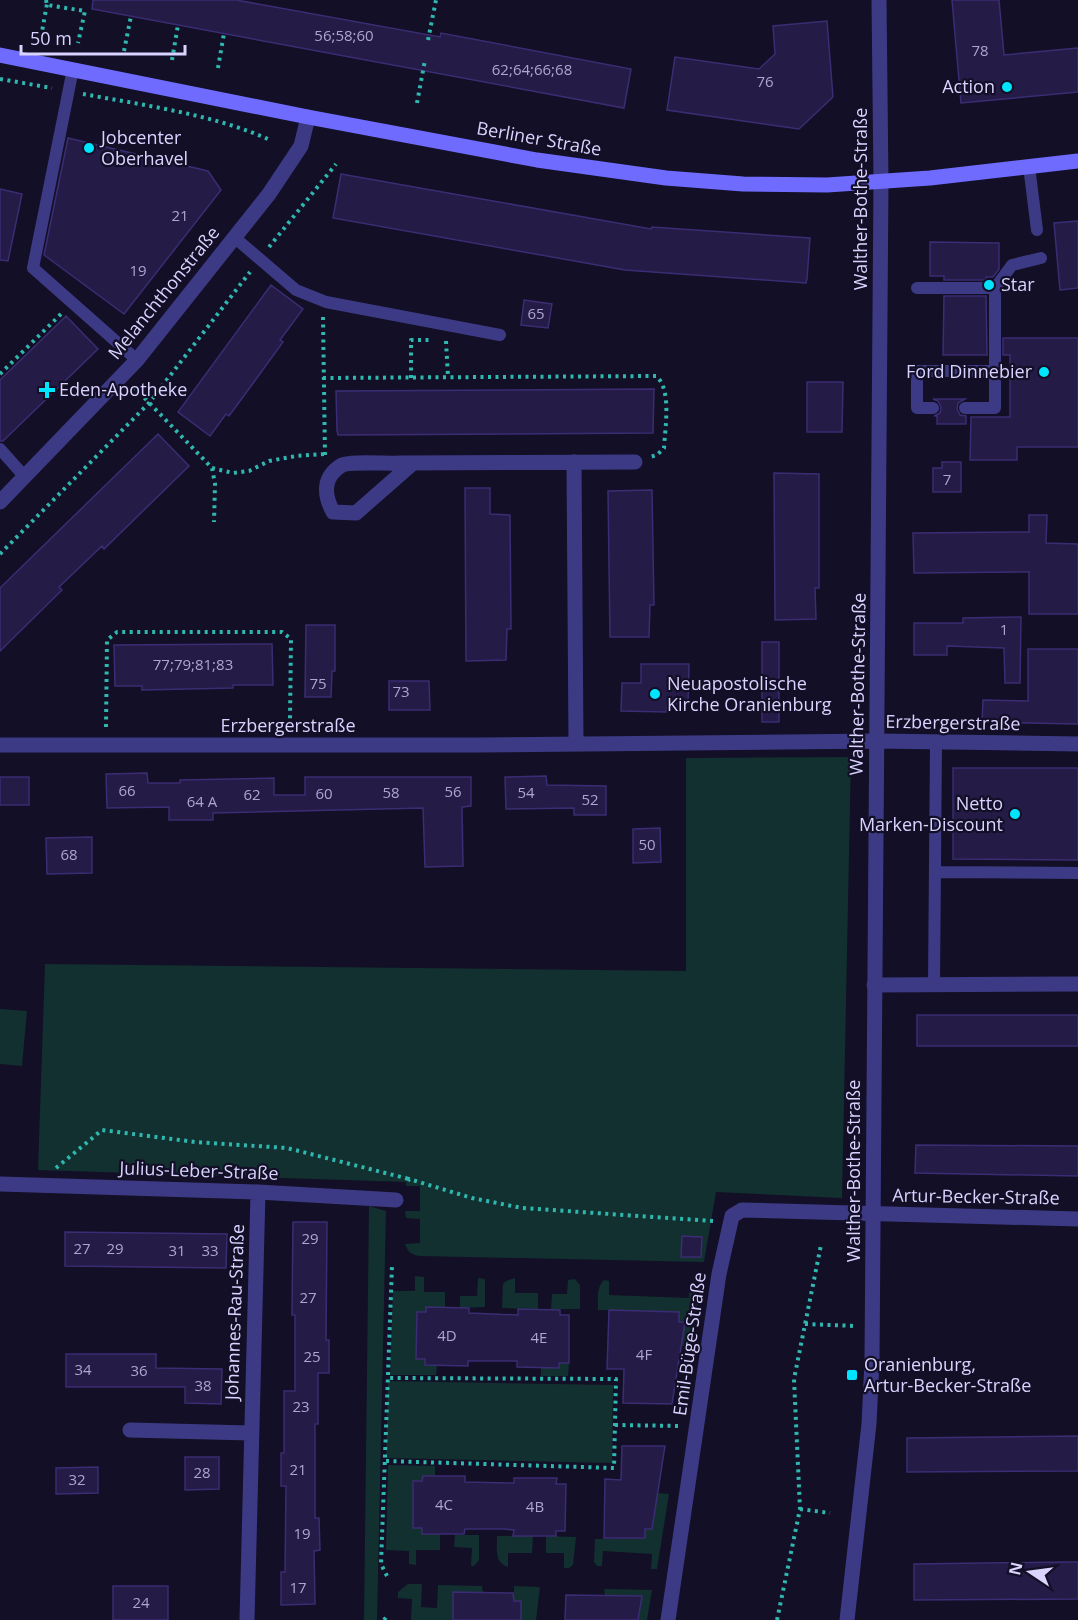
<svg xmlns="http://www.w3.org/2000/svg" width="1078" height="1620" font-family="'Open Sans',sans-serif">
	<rect width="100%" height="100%" fill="#130f26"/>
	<!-- green -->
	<path fill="#12302f" d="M 851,757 L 842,1198 L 716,1192 L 704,1262 L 420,1256 C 411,1255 408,1252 405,1244 L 420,1243 L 420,1219 L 406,1218 L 405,1211 L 420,1211 L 420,1186 L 406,1186 L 406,1182 L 38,1170 L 45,964 L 686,971 L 686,758 Z
		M 0,1009 L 27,1011 L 22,1066 L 0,1064 Z
		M 369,1206 L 386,1211 L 377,1620 L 364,1620 Z
		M 415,1276 L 424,1277 L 424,1292 L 445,1292 L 445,1307 L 426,1307 L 426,1312 L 417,1313 L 416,1359 L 425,1359 L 437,1365 L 436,1375 L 390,1375 L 393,1291 L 415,1291 Z
		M 478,1278 L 485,1279 L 485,1307 L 460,1308 L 460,1296 L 477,1296 Z
		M 515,1278 L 515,1293 L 538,1293 L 538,1309 L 502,1308 L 503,1284 L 506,1281 Z
		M 575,1279 L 580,1285 L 580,1309 L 551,1309 L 552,1294 L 567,1294 L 568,1280 Z
		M 604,1280 L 609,1281 L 609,1295 L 689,1298 L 690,1284 L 700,1283 L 692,1346 L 681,1346 L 685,1322 L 679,1322 L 679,1312 L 598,1310 C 598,1299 596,1288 604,1280 Z
		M 559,1363 L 569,1363 L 568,1376 L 541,1376 L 541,1368 L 559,1368 Z
		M 388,1381 L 613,1385 L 612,1463 L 386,1458 Z
		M 388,1465 L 435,1466 L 435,1476 L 423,1476 L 422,1481 L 413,1481 L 413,1528 L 422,1528 L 422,1534 L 440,1534 L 440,1550 L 416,1550 L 416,1565 L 409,1564 L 409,1551 L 386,1550 Z
		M 658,1493 L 669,1494 L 657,1569 L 651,1569 L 652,1554 L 603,1551 L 602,1566 L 597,1566 L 594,1562 L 595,1539 L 645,1538 L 645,1529 L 652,1529 Z
		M 455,1535 L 479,1535 L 479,1560 L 474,1566 L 471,1566 L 472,1548 L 454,1547 Z
		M 497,1536 L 533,1536 L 532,1553 L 508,1553 L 508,1567 C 494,1563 497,1548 497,1536 Z
		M 546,1536 L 576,1537 L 573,1565 L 569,1568 L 564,1568 L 564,1553 L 546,1553 Z
		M 408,1584 L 422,1584 L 421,1607 L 437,1608 L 438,1585 L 482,1586 L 483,1593 L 453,1592 L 453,1620 L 411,1620 L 412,1599 L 398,1598 L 398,1592 Z
		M 514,1586 L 540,1587 L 536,1620 L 521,1620 L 514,1601 Z
		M 604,1589 L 652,1590 L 647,1620 L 638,1620 L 642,1596 L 605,1595 Z"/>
	<!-- building -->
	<path fill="#241b47" stroke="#3b2d73" stroke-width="1.5" d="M 93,0 L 236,0 L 440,37 L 441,33 L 631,69 L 624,108 L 92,9 Z
		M 952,0 L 999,0 L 1004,55 L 1078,48 L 1078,92 L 961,103 Z
		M 827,21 L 833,97 L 799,129 L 667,110 L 675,57 L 759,69 L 775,54 L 773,26 Z
		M 68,138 L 208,171 L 221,190 L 124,314 L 44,255 Z
		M 341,174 L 651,229 L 652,227 L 810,238 L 807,279 L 806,283 L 625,270 L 333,218 Z
		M 0,189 L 22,194 L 8,261 L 0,260 Z
		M 1078,221 L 1078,288 L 1060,290 L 1054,223 Z
		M 930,242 L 999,243 L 999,269 L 993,277 L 986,277 L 986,280 L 944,280 L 944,276 L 930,276 Z
		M 271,285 L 303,309 L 280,340 L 283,342 L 243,397 L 229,416 L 226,414 L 210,436 L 178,412 Z
		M 944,296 L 986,296 L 987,355 L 943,355 Z
		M 524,300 L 552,304 L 548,328 L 521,325 Z
		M 66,316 L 98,349 L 3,441 L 0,441 L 0,380 Z
		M 1003,338 L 1078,338 L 1078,447 L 1017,447 L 1017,460 L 970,460 L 971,417 L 1010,417 L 1010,355 L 1003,355 Z
		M 807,382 L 843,382 L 842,432 L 807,432 Z
		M 654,389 L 653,433 L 338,435 L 337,431 L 336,391 Z
		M 933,399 L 965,399 L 958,403 L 957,409 L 960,415 L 966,416 L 966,424 L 937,424 L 937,416 L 934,416 L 940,413 L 941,407 L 938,401 Z
		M 158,434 L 189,466 L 104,549 L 102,546 L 59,587 L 62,590 L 0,651 L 0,588 Z
		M 942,462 L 961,462 L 961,492 L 933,492 L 933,468 L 942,468 Z
		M 774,473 L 819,474 L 819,588 L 815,588 L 816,619 L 775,620 Z
		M 465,488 L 490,488 L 490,514 L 510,515 L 511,629 L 507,629 L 506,660 L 466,661 Z
		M 652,490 L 654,605 L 650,605 L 649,637 L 610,637 L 608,491 Z
		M 1029,515 L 1047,515 L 1046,543 L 1078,544 L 1078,614 L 1029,614 L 1029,572 L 914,573 L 913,533 L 1029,532 Z
		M 1021,617 L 1020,683 L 1005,683 L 1004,648 L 947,646 L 947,655 L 914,655 L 914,623 L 963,623 L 963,618 Z
		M 306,625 L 335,625 L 335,671 L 332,671 L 331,697 L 305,697 Z
		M 762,642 L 779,642 L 779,722 L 762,722 Z
		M 272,644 L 273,685 L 233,685 L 233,688 L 142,690 L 142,686 L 115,686 L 114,645 Z
		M 1028,649 L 1078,649 L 1078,724 L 982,722 L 983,700 L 1028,701 Z
		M 641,664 L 689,664 L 688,704 L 667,704 L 666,712 L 621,711 L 622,683 L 641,683 Z
		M 389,681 L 429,681 L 430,710 L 389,710 Z
		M 953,768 L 1078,768 L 1078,860 L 953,859 Z
		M 147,773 L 148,783 L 180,783 L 180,780 L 274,778 L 274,795 L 305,795 L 305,777 L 471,777 L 471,806 L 462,807 L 463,866 L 425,867 L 423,808 L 213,813 L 213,820 L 169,820 L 169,807 L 107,808 L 106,774 Z
		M 546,776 L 547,785 L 606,786 L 606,815 L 574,815 L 574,808 L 506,809 L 505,777 Z
		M 0,777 L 29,777 L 29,805 L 0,805 Z
		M 660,828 L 661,862 L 633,863 L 633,829 Z
		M 92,837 L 92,873 L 47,874 L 46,838 Z
		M 917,1015 L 1078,1015 L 1078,1046 L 917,1046 Z
		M 916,1145 L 1078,1146 L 1078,1176 L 915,1173 Z
		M 293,1222 L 327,1222 L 326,1340 L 329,1340 L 329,1373 L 318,1373 L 318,1424 L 315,1424 L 315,1518 L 319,1518 L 320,1550 L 314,1551 L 315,1604 L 281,1605 L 281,1572 L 285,1572 L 286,1486 L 281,1486 L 281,1453 L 284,1453 L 284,1391 L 295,1391 L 295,1315 L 292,1315 Z
		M 65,1232 L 227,1234 L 226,1268 L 65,1266 Z
		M 682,1236 L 702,1237 L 701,1257 L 681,1257 Z
		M 426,1307 L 469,1308 L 469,1313 L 518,1315 L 518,1309 L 560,1310 L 560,1315 L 569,1315 L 569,1363 L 559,1363 L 559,1368 L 517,1367 L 517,1361 L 468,1361 L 468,1366 L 425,1365 L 425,1359 L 416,1359 L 417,1312 L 426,1312 Z
		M 609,1310 L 679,1312 L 679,1322 L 685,1322 L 672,1404 L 623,1403 L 624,1369 L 607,1369 Z
		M 66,1354 L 156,1354 L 156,1368 L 222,1369 L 221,1404 L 185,1403 L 185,1387 L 66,1387 Z
		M 1078,1436 L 1078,1471 L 907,1472 L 907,1438 Z
		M 622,1446 L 665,1446 L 652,1529 L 645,1529 L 645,1538 L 604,1538 L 605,1479 L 621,1480 Z
		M 185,1457 L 219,1457 L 219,1489 L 185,1490 Z
		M 98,1467 L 98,1493 L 56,1494 L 56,1468 Z
		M 423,1476 L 465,1476 L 465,1482 L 514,1483 L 514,1478 L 557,1478 L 556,1484 L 566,1484 L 565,1531 L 556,1531 L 556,1536 L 513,1536 L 514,1530 L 504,1529 L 465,1529 L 464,1534 L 422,1534 L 422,1528 L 413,1528 L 413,1481 L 422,1481 Z
		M 1065,1562 L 1078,1562 L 1078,1599 L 914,1600 L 914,1564 Z
		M 113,1586 L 168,1586 L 168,1620 L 113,1620 Z
		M 453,1592 L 513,1593 L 514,1601 L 521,1601 L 521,1620 L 453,1620 Z
		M 566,1595 L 642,1596 L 638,1620 L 565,1620 Z"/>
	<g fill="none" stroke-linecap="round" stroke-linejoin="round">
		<!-- path -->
		<path stroke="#2fb8b0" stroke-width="4" stroke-dasharray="3 4.5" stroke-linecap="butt" d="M 46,0 L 47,5 L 85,11 L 78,43
			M 41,37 L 47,4
			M 428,40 L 436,0
			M 124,51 L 131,16
			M 172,60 L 178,25
			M 218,68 L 224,33
			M 0,79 L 52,88
			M 83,94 C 143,105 216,115 270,140
			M 417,103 L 425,60
			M 269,247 L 336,164
			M 323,317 L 325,456
			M 446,341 L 448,377
			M 0,374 L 61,314
			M 323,378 L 656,376 C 672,389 665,428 664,448 L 657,455 L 650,457
			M 411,378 L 411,340 L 430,340
			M 134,387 L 212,468 L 215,484 L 214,522
			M 212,468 L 233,473 L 249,471 L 269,461 L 296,456 L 324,454
			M 0,554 L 149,403 L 250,272
			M 106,727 L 107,640 L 117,632 L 282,632 L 291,639 L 290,719
			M 56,1168 L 102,1130 L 195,1142 L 287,1148 L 409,1179
			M 408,1181 L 409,1179 L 472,1198 L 522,1208 L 713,1221
			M 805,1324 L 855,1326
			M 615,1425 L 680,1426
			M 386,1461 L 614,1468 L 616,1379 L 389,1378
			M 800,1509 L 830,1513
			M 387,1576 L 381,1564 L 392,1266
			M 384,1620 L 387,1616
			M 777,1620 L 800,1509 L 794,1379 L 821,1245"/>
		<!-- service -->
		<path stroke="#3d3a85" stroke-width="12" d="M 73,69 L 33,268 L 137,360
			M 1029,166 L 1037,230
			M 234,237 L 296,290 L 326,302 L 500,335
			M 917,288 L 995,288
			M 933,408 L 917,408 L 917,371 L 995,371 L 995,288 L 1012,265 L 1041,258
			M 965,408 L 995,408 L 995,371
			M 0,449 L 25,477
			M 935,872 L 1078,873
			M 934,985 L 936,742"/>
		<!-- minor -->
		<path stroke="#3d3a85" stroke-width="15" d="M 879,0 L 881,182
			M 574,462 L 576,743
			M 413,463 L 356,513 L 333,512 C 324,495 322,477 342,465 C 350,461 390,464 401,463 C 479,463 557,462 635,462
			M 0,745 L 477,745 L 877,741 L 1078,744
			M 874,985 L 1078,984
			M 0,1184 L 258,1192 L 396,1200
			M 130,1430 L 250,1433
			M 247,1620 L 258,1192
			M 668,1620 L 719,1274 L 732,1216 L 742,1210 L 1078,1219"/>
		<!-- tertiary -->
		<path stroke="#3d3a85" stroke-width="15" d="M 0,502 L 137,360 L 269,194 L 301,146 L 308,117
			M 847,1620 L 869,1424 L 872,1361 L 881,182"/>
		<!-- secondary -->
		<path stroke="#6f6bff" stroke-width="15" d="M 0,55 L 308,117 L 537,160 L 666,178 L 743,184 L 827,185 L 930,178 L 1078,161"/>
	</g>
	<!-- markers -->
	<g fill="#00e5ff" stroke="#130f26" stroke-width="2">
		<circle cx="1007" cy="87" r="6"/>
		<circle cx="89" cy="148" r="6"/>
		<circle cx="989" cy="285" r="6"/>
		<circle cx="1044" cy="372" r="6"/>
		<path d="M44 381h6v6h6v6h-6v6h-6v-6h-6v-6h6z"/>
		<circle cx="655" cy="694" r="6"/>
		<circle cx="1015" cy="814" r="6"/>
		<rect x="846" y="1369" width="12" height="12" rx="3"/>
	</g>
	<g text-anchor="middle" stroke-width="4.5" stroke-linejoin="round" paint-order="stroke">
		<!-- number labels -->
		<g font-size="15" fill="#aca6d1">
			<text x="344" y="41">56;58;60</text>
			<text x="980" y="56">78</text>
			<text x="532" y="75">62;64;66;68</text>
			<text x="765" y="87">76</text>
			<text x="180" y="221">21</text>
			<text x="138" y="276">19</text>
			<text x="536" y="319">65</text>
			<text x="947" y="485">7</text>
			<text x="1004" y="635">1</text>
			<text x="193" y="670">77;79;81;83</text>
			<text x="318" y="689">75</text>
			<text x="401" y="697">73</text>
			<text x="127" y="796">66</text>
			<text x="453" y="797">56</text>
			<text x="391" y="798">58</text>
			<text x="526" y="798">54</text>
			<text x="324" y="799">60</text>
			<text x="252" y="800">62</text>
			<text x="590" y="805">52</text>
			<text x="202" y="807">64 A</text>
			<text x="647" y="850">50</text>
			<text x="69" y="860">68</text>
			<text x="310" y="1244">29</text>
			<text x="82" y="1254">27</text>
			<text x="115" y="1254">29</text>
			<text x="177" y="1256">31</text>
			<text x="210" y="1256">33</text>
			<text x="308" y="1303">27</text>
			<text x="447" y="1341">4D</text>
			<text x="539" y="1343">4E</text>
			<text x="644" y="1360">4F</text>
			<text x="312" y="1362">25</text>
			<text x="83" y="1375">34</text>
			<text x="139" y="1376">36</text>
			<text x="203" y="1391">38</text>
			<text x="301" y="1412">23</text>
			<text x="298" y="1475">21</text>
			<text x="202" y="1478">28</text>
			<text x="77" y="1485">32</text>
			<text x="444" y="1510">4C</text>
			<text x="535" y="1512">4B</text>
			<text x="302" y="1539">19</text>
			<text x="298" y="1593">17</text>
			<text x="141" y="1608">24</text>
		</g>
		<!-- poi labels -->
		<g font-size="18" fill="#d9d4ff" stroke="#130f26" text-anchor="start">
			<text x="995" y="93" text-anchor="end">Action</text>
			<text x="101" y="144">Jobcenter<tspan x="101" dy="21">Oberhavel</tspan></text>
			<text x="1001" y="291">Star</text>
			<text x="1032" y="378" text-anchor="end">Ford Dinnebier</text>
			<text x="59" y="396">Eden-Apotheke</text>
			<text x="667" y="690">Neuapostolische<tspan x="667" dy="21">Kirche Oranienburg</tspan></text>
			<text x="1003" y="810" text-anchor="end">Netto<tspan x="1003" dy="21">Marken-Discount</tspan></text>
			<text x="864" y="1371">Oranienburg,<tspan x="864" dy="21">Artur-Becker-Straße</tspan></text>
		</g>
		<!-- street labels -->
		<g font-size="18" fill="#d9d4ff" stroke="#130f26">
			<text transform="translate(539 139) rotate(10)" y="6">Berliner Straße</text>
			<text transform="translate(861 199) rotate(-90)" y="6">Walther-Bothe-Straße</text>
			<text transform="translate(164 293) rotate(-51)" y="6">Melanchthonstraße</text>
			<text transform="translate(858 684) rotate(-89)" y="6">Walther-Bothe-Straße</text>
			<text transform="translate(953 723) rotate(1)" y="6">Erzbergerstraße</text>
			<text x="288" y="732">Erzbergerstraße</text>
			<text transform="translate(199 1171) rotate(2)" y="6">Julius-Leber-Straße</text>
			<text transform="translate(854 1171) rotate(-90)" y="6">Walther-Bothe-Straße</text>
			<text transform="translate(976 1197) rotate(1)" y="6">Artur-Becker-Straße</text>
			<text transform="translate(235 1312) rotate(-88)" y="6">Johannes-Rau-Straße</text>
			<text transform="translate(690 1344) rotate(-82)" y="6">Emil-Büge-Straße</text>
		</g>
	</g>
	<!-- north arrow -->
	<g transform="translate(1030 1572) rotate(283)" stroke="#130f26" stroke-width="4.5" paint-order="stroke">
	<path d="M0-4.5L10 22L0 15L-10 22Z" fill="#d9d4ff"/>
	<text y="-9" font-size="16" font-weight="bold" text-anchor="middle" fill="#d9d4ff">N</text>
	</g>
	<!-- scale -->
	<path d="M21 45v9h164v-9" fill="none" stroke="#d9d4ff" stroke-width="3"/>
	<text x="30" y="45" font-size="18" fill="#d9d4ff" stroke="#130f26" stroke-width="4.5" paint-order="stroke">50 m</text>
</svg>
